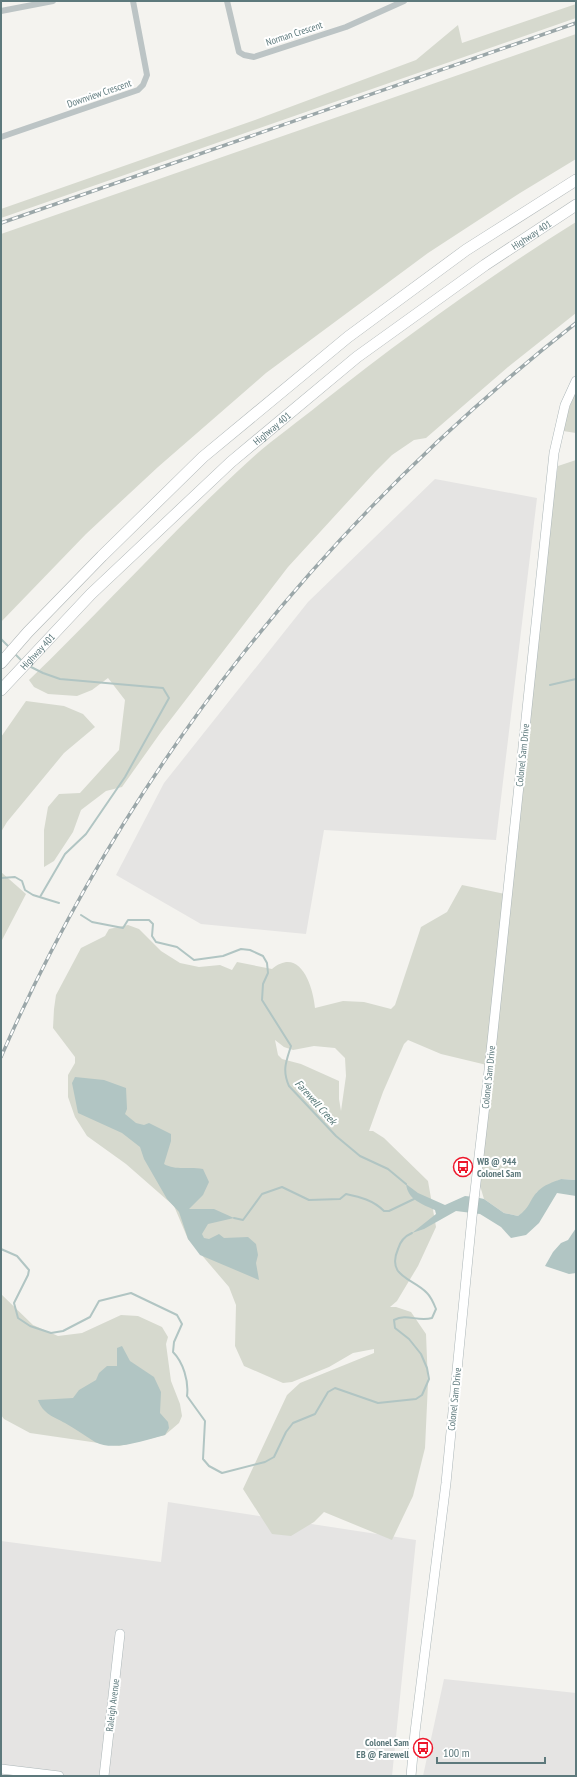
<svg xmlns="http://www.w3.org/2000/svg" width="577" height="1777" font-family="'PT Sans Narrow',sans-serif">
	<rect width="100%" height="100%" fill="#f4f3ef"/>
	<!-- built -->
	<path fill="#e5e4e3" d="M 435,479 L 537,498 L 496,840 L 324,830 L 306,934 L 201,924 L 116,875 L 164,783 L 308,602 Z
		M 168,1502 L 416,1540 L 392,1776 L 1,1776 L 1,1541 L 161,1562 Z
		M 444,1679 L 576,1693 L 576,1776 L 423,1776 Z"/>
	<!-- green -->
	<path fill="#d6d9ce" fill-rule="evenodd" d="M 576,4 L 576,18 L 1,218 L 1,209 L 255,120 L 416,60 L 458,25 L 462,43 Z
		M 576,34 L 576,159 L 520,193 L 428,253 L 266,373 L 158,467 L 86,534 L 1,622 L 1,234 Z
		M 576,222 L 576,313 L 508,367 L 426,438 L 414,440 L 392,455 L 375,472 L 288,567 L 161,732 L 122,787 L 106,791 L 81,810 L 73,832 L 54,861 L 44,867 L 44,830 L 48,807 L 59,794 L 80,793 L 119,750 L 125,700 L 108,678 L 92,690 L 77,696 L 48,694 L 34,687 L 29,680 C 104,608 174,529 251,459 C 273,439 298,422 321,403 C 403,338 488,277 576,222 Z
		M 576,391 L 576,433 L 563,431 L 568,411 Z
		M 576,460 L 576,1180 L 561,1179 L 537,1192 L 527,1210 L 518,1216 L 504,1213 L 484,1199 L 478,1179 L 491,1066 L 441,1054 L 408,1040 L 404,1044 L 383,1092 L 369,1131 L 373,1131 L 384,1138 L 428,1181 L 436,1227 L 418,1266 L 397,1301 L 390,1307 L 396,1307 L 411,1312 L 426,1334 L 428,1383 L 425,1448 L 413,1496 L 392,1540 L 324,1512 L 314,1522 L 291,1536 L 272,1534 L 243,1489 L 287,1395 L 300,1383 L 374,1353 L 374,1349 L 353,1353 L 329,1367 L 292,1382 L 283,1383 L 244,1366 L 235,1346 L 236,1305 L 229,1287 L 188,1239 L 174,1206 L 126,1164 L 87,1136 L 75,1117 L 68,1097 L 68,1075 L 75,1063 L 75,1057 L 53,1028 L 54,1009 L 56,995 L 81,948 L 105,936 L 109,929 L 128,925 L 139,929 L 161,951 L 180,963 L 199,967 L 220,965 L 232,970 L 237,962 L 272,969 C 300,946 313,986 315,1008 L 343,1001 L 364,1002 L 391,1009 L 395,1005 L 421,927 L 447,912 L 462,885 L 505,894 L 551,505 L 558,466 ZM 275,1040 L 284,1047 L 293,1050 L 314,1046 L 335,1048 L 345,1058 L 346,1076 L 341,1111 L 339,1099 L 339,1081 L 301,1064 L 282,1059 L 278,1055 Z
		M 26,701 L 64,706 L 83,714 L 95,727 L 64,753 L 7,822 L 1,832 L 1,737 Z
		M 1,872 L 26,894 L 1,942 Z
		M 1,1294 L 33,1325 L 58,1336 L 82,1333 L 121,1315 L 138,1316 L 162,1327 L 168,1337 L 166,1344 L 171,1381 L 180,1404 L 182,1416 L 179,1423 L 165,1435 L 119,1446 L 30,1433 L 4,1419 L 1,1415 Z"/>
	<!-- water -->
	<path fill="#b1c5c3" d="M 75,1077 L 104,1080 L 126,1088 L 127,1109 L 125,1114 L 136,1123 L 144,1125 L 149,1123 L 171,1134 L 171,1141 L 164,1164 C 176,1171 189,1166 203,1169 L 209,1182 L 203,1195 L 189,1209 L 214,1209 L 234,1218 L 208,1224 L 202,1234 L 204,1238 L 209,1239 L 219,1234 L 224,1238 L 248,1237 L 256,1244 L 258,1255 L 256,1263 L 259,1280 L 200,1255 L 188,1239 L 179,1212 L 167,1199 L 144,1159 L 140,1147 L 122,1133 L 78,1113 L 72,1083 Z
		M 561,1179 L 576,1180 L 576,1196 L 557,1193 L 539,1223 L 526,1235 L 511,1238 L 501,1227 L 480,1214 L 456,1211 L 424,1229 L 412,1233 L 436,1214 L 435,1210 C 422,1204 408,1200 406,1184 L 418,1193 L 445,1205 L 465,1196 L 475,1197 L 484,1199 L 504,1213 L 518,1216 C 531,1207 529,1200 538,1191 C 544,1185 553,1182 561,1179 Z
		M 576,1228 L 576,1273 L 569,1274 L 545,1266 L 553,1252 L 561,1243 L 568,1240 Z
		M 122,1346 L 130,1361 L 154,1377 L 161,1392 L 160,1413 L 168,1422 L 169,1428 L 165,1435 C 145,1440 114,1452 95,1442 C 85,1436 76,1429 65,1423 C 54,1417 43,1414 38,1400 L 73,1398 L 79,1390 L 96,1380 L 99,1373 L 107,1366 L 117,1366 L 117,1348 Z"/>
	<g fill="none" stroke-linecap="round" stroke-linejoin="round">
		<!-- stream -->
		<path stroke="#b1c5c3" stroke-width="2" d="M 1,639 L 10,648
			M 14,653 L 22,661
			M 29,666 L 43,673 L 60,679 L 163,688 L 169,698 L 125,777 L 86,834 L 65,854 L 40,897
			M 550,685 L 576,679
			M 1,878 L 15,877 L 22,881 L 25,890 L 33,895 L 59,903
			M 81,915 L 92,922 L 123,928 L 128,920 L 149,920 L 153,924 L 152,936 L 156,942 L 177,947 L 194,960 L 223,956 L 241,949 L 250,950 L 263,956 L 267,963 L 268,973 L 263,984 L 262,1000 L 291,1046 C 286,1062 282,1070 289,1086 L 336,1136 L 360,1156 L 388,1169 L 406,1184
			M 234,1218 L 243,1220 L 262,1194 L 282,1187 L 309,1200 L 340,1199 L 346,1194 C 360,1197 373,1200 384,1211 L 389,1211 L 414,1199
			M 1,1249 L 17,1256 L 29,1270 L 28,1275 L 14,1303 L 18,1318 L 30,1326 L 51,1333 L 63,1331 L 90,1317 L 99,1301 L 131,1293 L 177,1315 L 182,1324 L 174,1342 L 173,1352 C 183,1362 189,1381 187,1396 L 205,1421 L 203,1459 L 209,1466 L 222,1473 L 265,1462 L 274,1457 L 286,1432 L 293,1423 L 315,1414 L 328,1392 L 335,1388 L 378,1403 L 416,1399 L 422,1395 L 429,1379 L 427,1368 L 421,1354 L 409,1339 L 395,1328 L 394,1320 C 407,1313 417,1322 432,1318 L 436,1309 C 434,1304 431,1297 427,1293 C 413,1278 386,1277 398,1249 C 400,1242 405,1236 412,1233"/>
		<defs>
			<path id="secondary" d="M 1,1769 L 59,1776
				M 104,1776 L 120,1634
				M 411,1776 L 415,1732 L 446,1483 L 472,1217 L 489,1070 L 554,453 L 565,405 L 576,381"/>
			<g id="highway">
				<path d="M 1,663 L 28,632 L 102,556 L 203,457 L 348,337 L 466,250 L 576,180"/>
				<path id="s1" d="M 1,690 L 91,594 L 231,462 L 357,357 L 485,265 L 576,205"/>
			</g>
		</defs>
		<!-- secondary casing -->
		<use href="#secondary" stroke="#acb6b8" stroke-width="10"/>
		<!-- highway casing -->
		<use href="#highway" stroke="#afb6b7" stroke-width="12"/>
		<!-- street -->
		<path stroke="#bcc4c5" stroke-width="6" d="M 227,1 L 239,52 L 244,55 L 254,57 L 346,27 L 404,1
			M 1,11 L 53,1
			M 1,137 L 138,90 L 143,85 L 147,75 L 133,1"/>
		<!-- secondary -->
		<use href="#secondary" stroke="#fff" stroke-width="9"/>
		<!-- highway -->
		<use href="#highway" stroke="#fff" stroke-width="11"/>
		<defs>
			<path id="rail" d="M 1,223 L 576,23
				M 1,1057 C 128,766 327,518 576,323"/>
		</defs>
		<!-- rail casing -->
		<use href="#rail" stroke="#9ba7a9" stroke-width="3.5"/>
		<!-- rail -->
		<use href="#rail" stroke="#fff" stroke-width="2" stroke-dasharray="6" stroke-linecap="butt"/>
	</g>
	<!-- icons -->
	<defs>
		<symbol id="bus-ring" viewBox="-11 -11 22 22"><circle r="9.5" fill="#fff" stroke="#ed172b" stroke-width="1.5"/><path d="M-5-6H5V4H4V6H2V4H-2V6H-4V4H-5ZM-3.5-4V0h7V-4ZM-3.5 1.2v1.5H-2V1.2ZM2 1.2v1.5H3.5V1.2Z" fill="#ed172b"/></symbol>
	</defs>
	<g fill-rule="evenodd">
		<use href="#bus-ring" x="452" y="1156" width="22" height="22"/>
		<use href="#bus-ring" x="412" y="1737" width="22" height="22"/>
	</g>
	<g text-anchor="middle" stroke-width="4" stroke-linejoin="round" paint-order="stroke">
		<!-- street labels -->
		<g font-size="10" fill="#5d797c" stroke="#fff">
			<text transform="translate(294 33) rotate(-18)" y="4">Norman Crescent</text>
			<text transform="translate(99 93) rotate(-19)" y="4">Downview Crescent</text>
			<text dy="4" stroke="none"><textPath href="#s1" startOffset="701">Highway 401</textPath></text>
			<text dy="4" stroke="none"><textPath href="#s1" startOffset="377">Highway 401</textPath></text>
			<text dy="4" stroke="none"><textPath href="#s1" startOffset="53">Highway 401</textPath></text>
			<text transform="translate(522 755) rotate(-84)" y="4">Colonel Sam Drive</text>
			<text transform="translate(488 1077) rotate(-84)" y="4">Colonel Sam Drive</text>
			<text transform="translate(454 1399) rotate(-84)" y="4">Colonel Sam Drive</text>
			<text transform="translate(112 1705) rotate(-83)" y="4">Raleigh Avenue</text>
		</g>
		<!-- poi labels -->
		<g font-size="10" font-weight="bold" fill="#5d797c" stroke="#fff" text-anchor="start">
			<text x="477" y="1165">WB @ 944<tspan x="477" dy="12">Colonel Sam</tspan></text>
			<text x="409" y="1746" text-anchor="end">Colonel Sam<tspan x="409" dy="12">EB @ Farewell</tspan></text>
		</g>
		<!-- water labels -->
		<g font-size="11" font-style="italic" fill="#587978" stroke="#fff">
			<text transform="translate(316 1102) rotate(48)" y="4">Farewell Creek</text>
		</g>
	</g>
	<!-- border -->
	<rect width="577" height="1777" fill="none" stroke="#5d797c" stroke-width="4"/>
	<!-- scale -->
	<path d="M437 1757v6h108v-6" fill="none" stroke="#5d797c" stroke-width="2"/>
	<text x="443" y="1757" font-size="12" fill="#5d797c" stroke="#ffffff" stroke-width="3" paint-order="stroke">100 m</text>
</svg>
